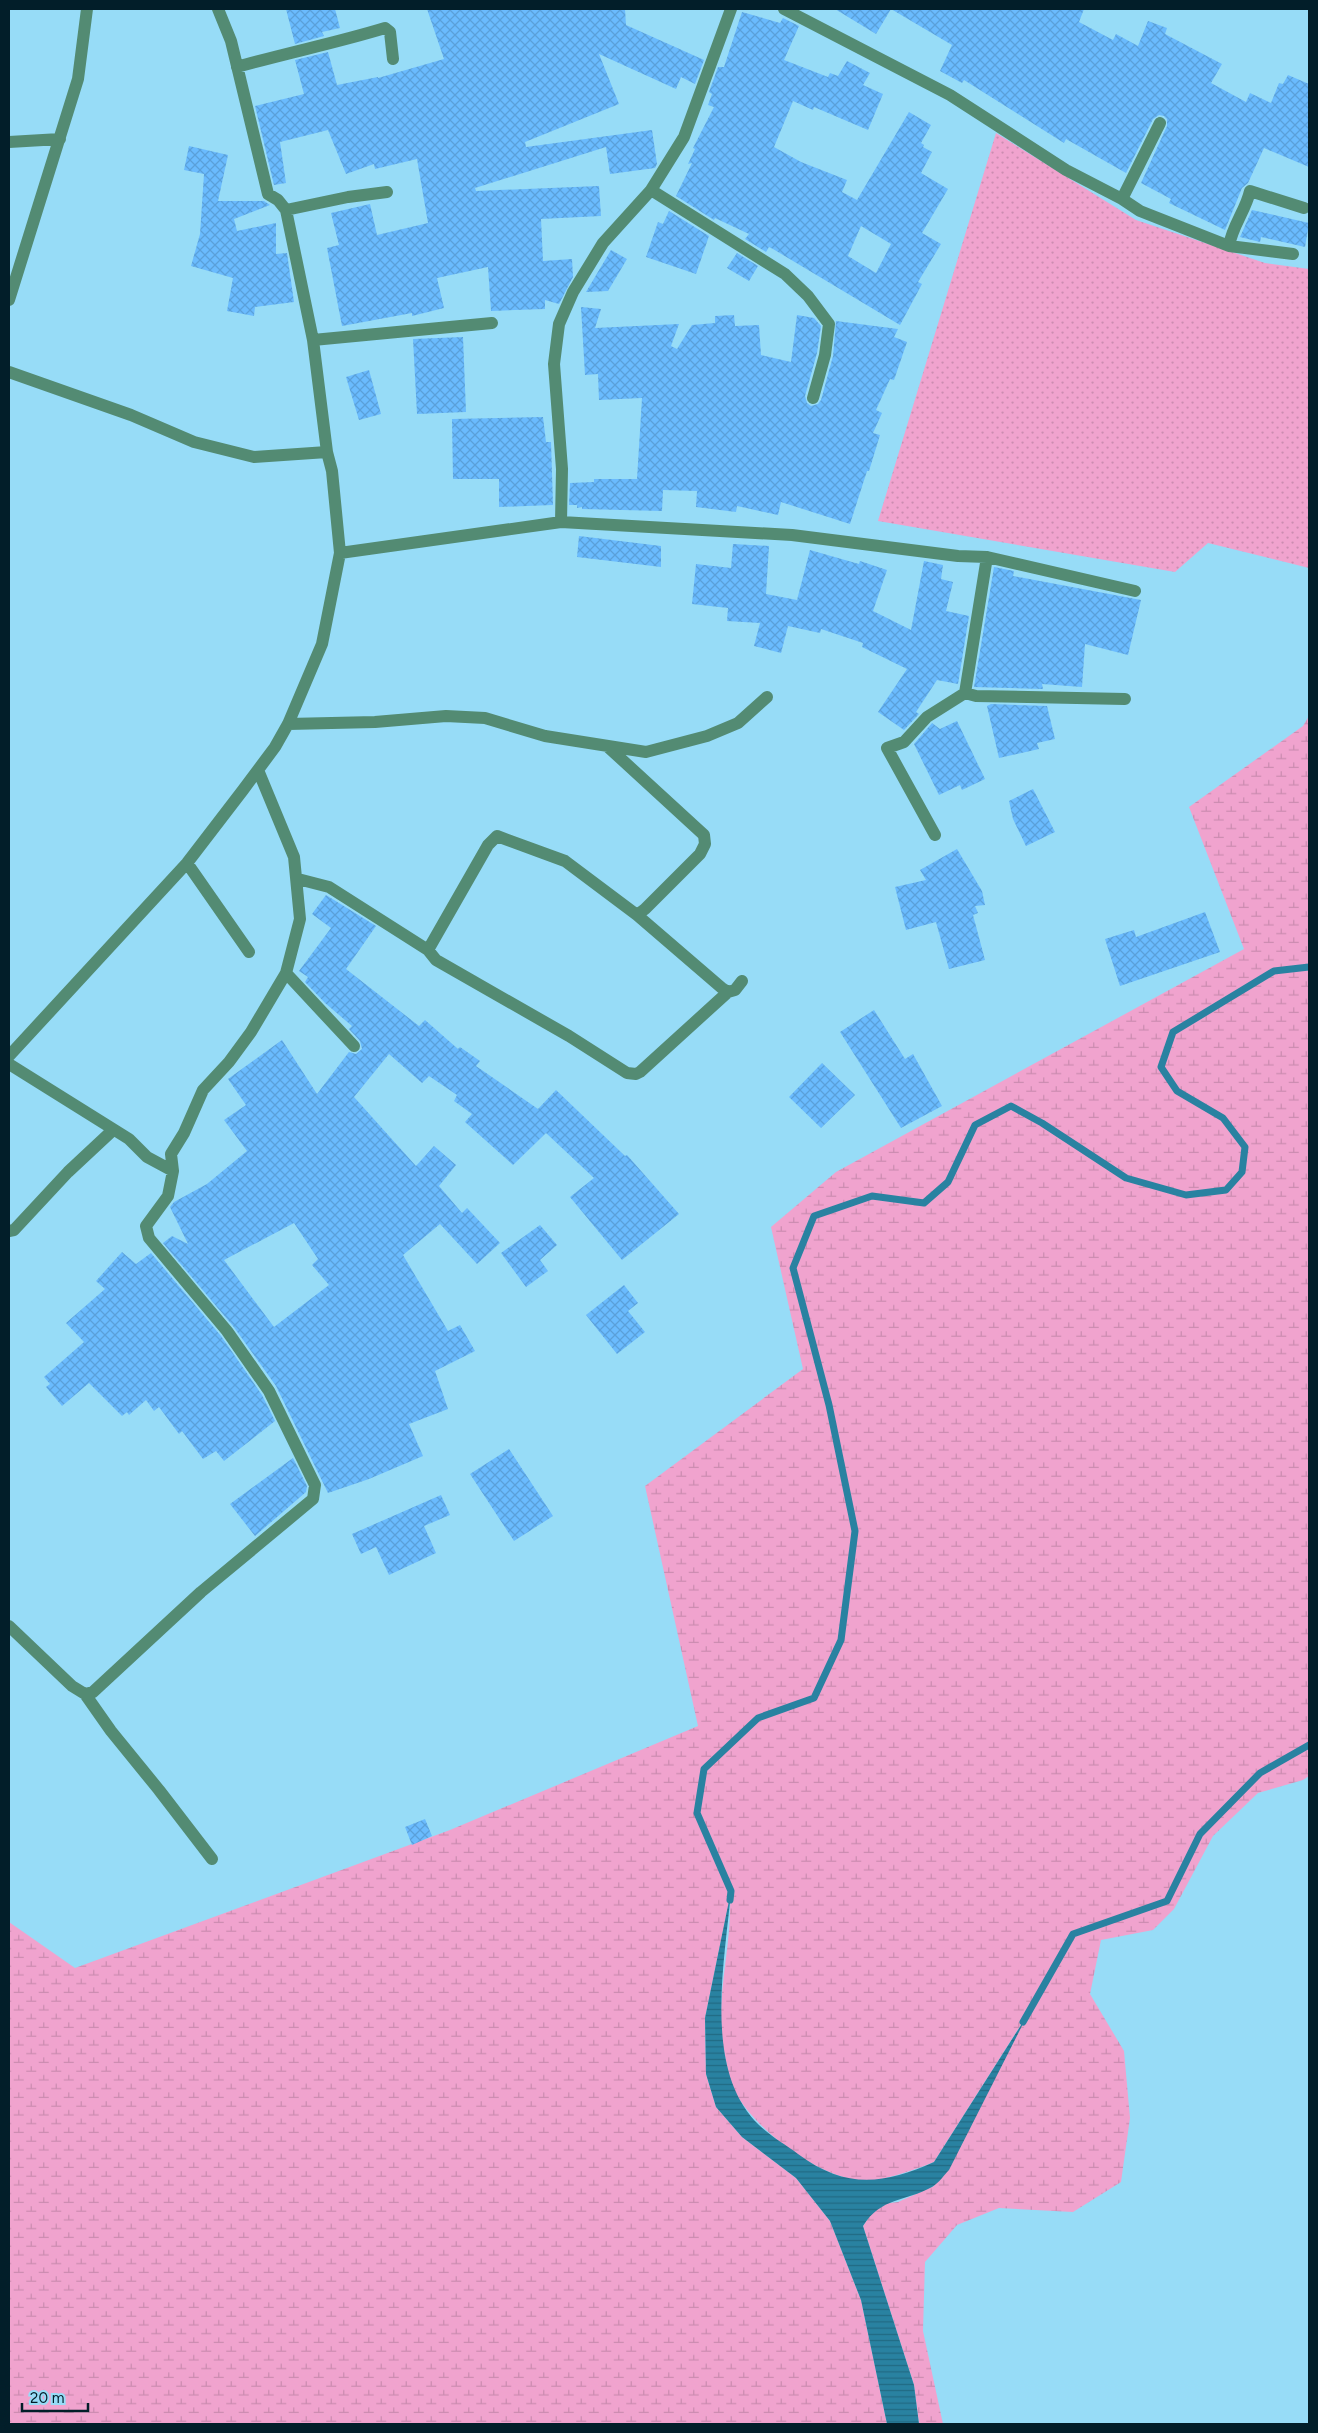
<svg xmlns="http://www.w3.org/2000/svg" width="1318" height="2433" font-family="Figtree,sans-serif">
	<defs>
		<pattern id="grass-dots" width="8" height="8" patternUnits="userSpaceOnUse" patternTransform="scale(1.25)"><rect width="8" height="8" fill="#f0a3ce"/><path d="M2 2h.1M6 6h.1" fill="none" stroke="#cc8cb1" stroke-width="1.8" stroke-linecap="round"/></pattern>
		<pattern id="wetland-marsh" width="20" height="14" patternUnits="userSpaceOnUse" patternTransform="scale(1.25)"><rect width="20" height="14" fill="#f0a3ce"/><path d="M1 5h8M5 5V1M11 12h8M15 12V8" fill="none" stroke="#cc8cb1"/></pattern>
		<pattern id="water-rules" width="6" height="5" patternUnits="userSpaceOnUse" patternTransform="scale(1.25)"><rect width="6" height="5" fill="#2982a1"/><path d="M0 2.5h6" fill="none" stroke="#216a83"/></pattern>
		<pattern id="building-cross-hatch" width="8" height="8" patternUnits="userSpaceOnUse" patternTransform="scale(1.25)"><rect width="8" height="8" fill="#6abbfe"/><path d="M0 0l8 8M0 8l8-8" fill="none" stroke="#5aa0da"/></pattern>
	</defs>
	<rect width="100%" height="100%" fill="#97dcf7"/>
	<!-- grass -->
	<path fill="url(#grass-dots)" d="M 996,133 L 1136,220 L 1265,263 L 1309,269 L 1309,568 L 1208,543 L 1175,572 L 878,521 Z"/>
	<!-- wetland -->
	<path fill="url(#wetland-marsh)" d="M 1309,716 L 1309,1776 L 1303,1780 L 1258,1793 L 1213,1836 L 1174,1909 L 1153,1930 L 1101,1940 L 1090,1994 L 1124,2051 L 1130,2118 L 1121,2182 L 1073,2212 L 999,2208 L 957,2225 L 925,2262 L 923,2331 L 943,2424 L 919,2424 L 914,2385 L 863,2226 L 871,2214 L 883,2204 L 898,2202 L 934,2186 L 1024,2020 L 934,2162 C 917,2169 878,2183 861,2181 C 816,2176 756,2130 735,2092 C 729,2081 727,2064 724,2051 C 714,2001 732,1948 730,1897 L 705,2018 L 706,2074 L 716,2107 L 742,2137 L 796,2178 L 830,2221 L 861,2300 L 887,2424 L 9,2424 L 9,1922 L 75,1968 L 450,1830 L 698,1726 L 645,1486 L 803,1369 L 771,1227 L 836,1172 L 1244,949 L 1189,807 L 1303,726 Z"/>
	<!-- water -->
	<path fill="url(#water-rules)" d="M 731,1891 C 725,1962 702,2070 759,2125 C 770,2136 786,2145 798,2154 C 845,2189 883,2185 934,2162 L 1028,2014 L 949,2170 C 944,2175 939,2183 932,2187 C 905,2202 881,2197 863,2226 L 914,2385 L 919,2424 L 887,2424 L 861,2300 L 830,2221 L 796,2178 L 742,2137 L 716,2107 L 706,2074 L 705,2018 Z"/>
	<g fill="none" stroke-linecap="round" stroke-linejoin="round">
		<!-- stream -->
		<path stroke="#2982a1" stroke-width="7" d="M 730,1900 L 731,1891 L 697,1813 L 704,1769 L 758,1718 L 814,1698 L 841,1640 L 855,1531 L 829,1405 L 793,1268 L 814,1216 L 872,1196 L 924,1203 L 948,1182 L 975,1125 L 1011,1106 L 1042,1123 L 1126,1178 L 1186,1195 L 1226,1190 L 1242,1172 L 1245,1147 L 1223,1118 L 1177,1091 L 1161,1067 L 1173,1032 L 1274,971 L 1309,967
			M 1023,2022 L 1073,1934 L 1167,1901 L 1200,1834 L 1260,1773 L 1309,1745"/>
	</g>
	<!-- building -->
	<path fill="url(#building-cross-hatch)" fill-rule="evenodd" d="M 286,9 L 335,9 L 340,28 L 322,32 L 324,36 L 295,44 Z
		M 427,9 L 625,9 L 626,25 L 704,60 L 695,84 L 681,77 L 676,89 L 599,54 L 619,104 L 525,142 L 526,147 L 652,130 L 657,164 L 655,168 L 610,174 L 606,147 L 475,188 L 476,191 L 599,186 L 601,216 L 541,219 L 543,261 L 572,259 L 573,277 L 559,304 L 545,300 L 545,309 L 491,311 L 488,267 L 437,278 L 444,308 L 412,316 L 412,313 L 342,326 L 327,248 L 339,245 L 331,213 L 370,204 L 377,235 L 428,223 L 417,159 L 375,169 L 374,164 L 346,174 L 328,130 L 280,142 L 286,183 L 274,185 L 255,106 L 304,94 L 295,60 L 328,52 L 337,85 L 378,77 L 378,78 L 444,59 Z
		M 835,9 L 891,9 L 876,34 Z
		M 891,9 L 1084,9 L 1079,22 L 1113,40 L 1116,34 L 1138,46 L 1148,21 L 1167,28 L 1165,34 L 1222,64 L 1211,83 L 1246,102 L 1250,93 L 1271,103 L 1279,83 L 1283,84 L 1288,75 L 1309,84 L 1309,167 L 1264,148 L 1248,183 L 1242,188 L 1225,230 L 1169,203 L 1171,199 L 1141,183 L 1167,126 L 1167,119 L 1164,116 L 1159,115 L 1153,119 L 1126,173 L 1066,139 L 1064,143 L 964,80 L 962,83 L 940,71 L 952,45 Z
		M 742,12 L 780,23 L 783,18 L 799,26 L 784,60 L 828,77 L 830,73 L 838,76 L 847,61 L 870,73 L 863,85 L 883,94 L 868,130 L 814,107 L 813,110 L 793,101 L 774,147 L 801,162 L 847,180 L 842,192 L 857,200 L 909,112 L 931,125 L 921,143 L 924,145 L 923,147 L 932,152 L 921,173 L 948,189 L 922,233 L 941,244 L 918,282 L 922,284 L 900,325 L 773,249 L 769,247 L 766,252 L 745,239 L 749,234 L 715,218 L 714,220 L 676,196 L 692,163 L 688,164 L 695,149 L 693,148 L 714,107 L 708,105 L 712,94 L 709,92 L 718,67 L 724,67 ZM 861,226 L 891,244 L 876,273 L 848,256 Z
		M 189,146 L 228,155 L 218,201 L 264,201 L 270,205 L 234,219 L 237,231 L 276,223 L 276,254 L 287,253 L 294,302 L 255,307 L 254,316 L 227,311 L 233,278 L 191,266 L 200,234 L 204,174 L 184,170 Z
		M 1252,210 L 1309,223 L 1305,247 L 1261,237 L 1260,242 L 1240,237 Z
		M 669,211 L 709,236 L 696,274 L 646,257 L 658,222 L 663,224 Z
		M 611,250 L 627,259 L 608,291 L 586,292 Z
		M 737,253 L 758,266 L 749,281 L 727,268 Z
		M 581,307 L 601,309 L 595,328 L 679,324 L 671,346 L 677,349 L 692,325 L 715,323 L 715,316 L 734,315 L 735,326 L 759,325 L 761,355 L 791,362 L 797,315 L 814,318 L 821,326 L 817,353 L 805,396 L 807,403 L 811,406 L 818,404 L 821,400 L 833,356 L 836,321 L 898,329 L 894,337 L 907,342 L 894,380 L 890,379 L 876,410 L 882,413 L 873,433 L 880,435 L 869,471 L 867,471 L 850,524 L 781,502 L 778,515 L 737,506 L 736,512 L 696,507 L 697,491 L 663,490 L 662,511 L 582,509 L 582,507 L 577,508 L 577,505 L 569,505 L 570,483 L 594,482 L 594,479 L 637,479 L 642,398 L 599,400 L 598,374 L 585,375 Z
		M 463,337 L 466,412 L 417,414 L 413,339 Z
		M 369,370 L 381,414 L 359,420 L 346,377 Z
		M 543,417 L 546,442 L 551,442 L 553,505 L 499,507 L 499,479 L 453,479 L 452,419 Z
		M 579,536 L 661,546 L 661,567 L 577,557 Z
		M 733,544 L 769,546 L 766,594 L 797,600 L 810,550 L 859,564 L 860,561 L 887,570 L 873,611 L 911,630 L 924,561 L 943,565 L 941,579 L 953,582 L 946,611 L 969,616 L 958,684 L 937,680 L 916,712 L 919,714 L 904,730 L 878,712 L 907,669 L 862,647 L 863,643 L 821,629 L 820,633 L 788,626 L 781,653 L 754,646 L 760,623 L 727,621 L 728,608 L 692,604 L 696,564 L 731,568 Z
		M 994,567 L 1014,571 L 1013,576 L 1141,600 L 1128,655 L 1085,644 L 1082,687 L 1042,684 L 1043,689 L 974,687 Z
		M 991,704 L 1047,706 L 1055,739 L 1037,743 L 1039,749 L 999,758 L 987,706 Z
		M 957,721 L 985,779 L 962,790 L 960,785 L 939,795 L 914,744 L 932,723 L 940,729 Z
		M 1033,789 L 1055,832 L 1026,846 L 1013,819 L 1009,801 Z
		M 957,849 L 982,891 L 985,905 L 975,906 L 978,913 L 973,915 L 985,960 L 949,969 L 936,922 L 906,930 L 895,887 L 926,880 L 920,870 Z
		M 326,895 L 376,926 L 346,969 L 419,1026 L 425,1020 L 458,1049 L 460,1047 L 480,1061 L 476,1066 L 538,1109 L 556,1090 L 625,1156 L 627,1155 L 679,1214 L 622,1260 L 570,1197 L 594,1178 L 546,1133 L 513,1165 L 465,1122 L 472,1114 L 454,1101 L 457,1095 L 429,1076 L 422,1083 L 389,1054 L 354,1097 L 416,1166 L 434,1146 L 456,1165 L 439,1186 L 462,1213 L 467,1208 L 500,1243 L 477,1264 L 440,1224 L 403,1255 L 448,1331 L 460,1325 L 475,1351 L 435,1371 L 448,1409 L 409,1424 L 423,1456 L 369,1479 L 328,1493 L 276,1386 L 233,1326 L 163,1243 L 172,1236 L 188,1244 L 170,1207 L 174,1202 L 207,1184 L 247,1151 L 224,1120 L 246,1105 L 228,1079 L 282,1040 L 317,1094 L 349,1052 L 356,1054 L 362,1049 L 360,1041 L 349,1029 L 352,1026 L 325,1003 L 305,982 L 308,977 L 299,971 L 331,928 L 312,914 ZM 294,1223 L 318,1259 L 312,1265 L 329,1285 L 274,1327 L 224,1260 Z
		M 1205,912 L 1220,952 L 1120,986 L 1105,939 L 1134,930 L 1136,937 Z
		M 874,1010 L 905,1059 L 913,1054 L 942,1106 L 901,1128 L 840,1032 Z
		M 822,1063 L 855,1095 L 821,1128 L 789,1097 Z
		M 540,1225 L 557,1245 L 540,1260 L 548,1271 L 526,1287 L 501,1253 Z
		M 122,1252 L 136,1264 L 151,1253 L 221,1336 L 262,1395 L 275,1421 L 224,1461 L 216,1451 L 203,1459 L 182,1431 L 179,1434 L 159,1407 L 154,1411 L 146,1400 L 129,1415 L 127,1412 L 122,1416 L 89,1383 L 62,1406 L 46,1387 L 50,1384 L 44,1377 L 84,1342 L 66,1323 L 105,1289 L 96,1281 Z
		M 624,1285 L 638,1303 L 628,1311 L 645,1332 L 617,1354 L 586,1315 Z
		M 509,1449 L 553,1516 L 514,1541 L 470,1474 Z
		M 293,1458 L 307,1486 L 306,1492 L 255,1536 L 230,1504 Z
		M 441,1495 L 450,1515 L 424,1526 L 436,1553 L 389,1575 L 376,1547 L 361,1554 L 352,1534 Z
		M 425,1819 L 432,1836 L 412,1845 L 405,1827 Z"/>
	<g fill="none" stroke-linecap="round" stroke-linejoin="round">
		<!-- minor -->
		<path stroke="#538b73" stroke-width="12" d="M 784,9 L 950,95 L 1066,170 L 1122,199 L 1140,211 L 1229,246 L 1293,254
			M 237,67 C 286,53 336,43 385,28 L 390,32 L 393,59
			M 9,142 L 60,139
			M 651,190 L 785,274 L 808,296 L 829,324 L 825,355 L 813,398
			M 1122,199 L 1160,123
			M 286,210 L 348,197 L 387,192
			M 1229,246 C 1232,226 1246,210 1250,191 L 1304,208
			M 9,300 L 78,79 L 87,9
			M 313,340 L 492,323
			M 9,372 L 131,415 L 194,442 L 254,457 L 327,452
			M 561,522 L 562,469 L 554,364 L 559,324 L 573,292 L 603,243 L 651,190 L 684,137 L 731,9
			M 340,553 L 561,522 L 792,535 L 958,556 L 987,557 L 1135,591
			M 987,557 L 965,693 L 976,696 L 1125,699
			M 288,724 L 375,722 L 446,716 L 485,718 L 545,736 L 646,752 L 707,736 L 738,723 L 767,697
			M 935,835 L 887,748 L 904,742 L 927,717 L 965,693
			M 187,863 L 249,952
			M 298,879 L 329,887 L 428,950 L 436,960 L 569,1036 L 627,1073 L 636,1074 L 640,1072 L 728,992
			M 637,915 L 723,989 L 728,992 L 735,990 L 742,981
			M 428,950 L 488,845 L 497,836 L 565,861 L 637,915 L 645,909 L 700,854 L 705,844 L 704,835 L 607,746
			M 286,973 L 354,1046
			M 9,1056 L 187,863 L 243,790 L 275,747 L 288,724 L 322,644 L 340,553 L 332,471 L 327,452 L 313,340 L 286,210 L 278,200 L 268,194 L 231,41 L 218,9
			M 9,1064 L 129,1139 L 147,1157 L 173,1171
			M 9,1231 L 14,1230 L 68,1172 L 113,1130
			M 9,1626 L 72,1686 L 85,1694 L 93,1692 L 201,1592 L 313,1499 L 315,1485 L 269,1391 L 227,1331 L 149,1238 L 146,1226 L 168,1196 L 173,1171 L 171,1154 L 184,1133 L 203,1090 L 229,1062 L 251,1032 L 286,973 L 300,919 L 294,857 L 258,770
			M 85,1694 L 111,1731 L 159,1790 L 212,1859"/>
	</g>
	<!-- border -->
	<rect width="1318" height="2433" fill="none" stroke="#021e29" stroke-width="20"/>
	<!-- scale -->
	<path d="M22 2403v8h66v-8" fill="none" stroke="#021e29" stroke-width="2.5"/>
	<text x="30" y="2403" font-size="15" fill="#021e29" stroke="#97dcf7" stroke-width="4" paint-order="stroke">20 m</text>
</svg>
